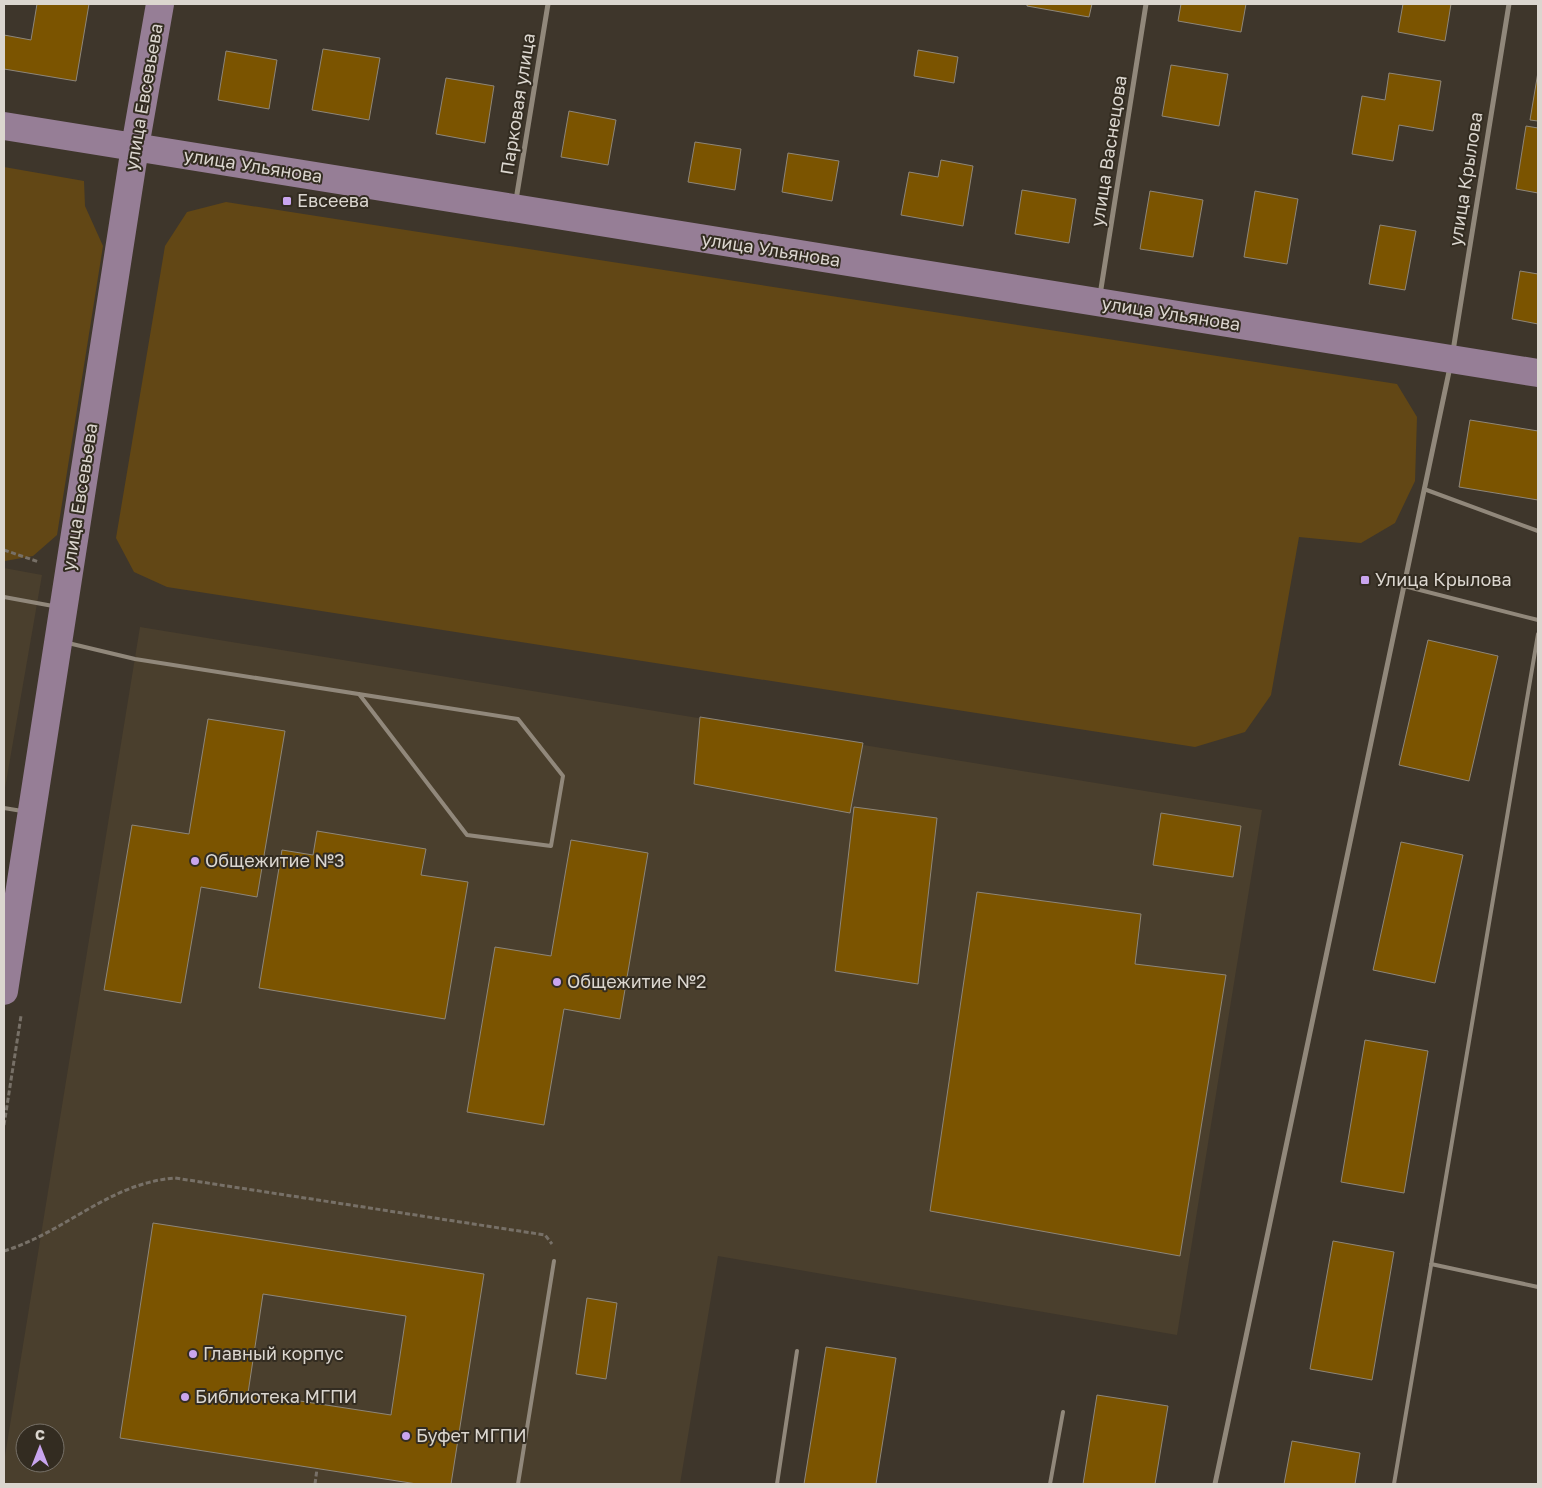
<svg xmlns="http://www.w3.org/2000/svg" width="1542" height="1488" font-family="'Golos Text',sans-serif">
	<rect width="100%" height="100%" fill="#3e362b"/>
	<!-- built -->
	<path fill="#4a3f2d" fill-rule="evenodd" d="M 4,568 L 42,575 L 4,794 Z
		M 140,627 L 1262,810 L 1177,1335 L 718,1256 L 680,1484 L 4,1484 L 4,1462 ZM 25,1433 L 55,1433 L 55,1463 L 25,1463 Z"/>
	<!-- green -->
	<path fill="#624715" d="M 4,167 L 84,181 L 85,206 L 103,246 L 57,535 L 33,556 L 5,561 Z
		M 226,202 L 1397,384 L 1417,417 L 1415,481 L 1395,523 L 1361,543 L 1299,537 L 1271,695 L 1245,732 L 1195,747 L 167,587 L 134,572 L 116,538 L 165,246 L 187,212 Z"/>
	<!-- building -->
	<path fill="#7b5400" stroke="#8e8679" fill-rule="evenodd" d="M 37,4 L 89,4 L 76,81 L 4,69 L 4,35 L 31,40 Z
		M 1027,4 L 1092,4 L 1089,17 L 1027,6 Z
		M 1181,4 L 1246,4 L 1241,32 L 1178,21 Z
		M 1403,4 L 1451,4 L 1445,41 L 1398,32 Z
		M 323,49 L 380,58 L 369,120 L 312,110 Z
		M 918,50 L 958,57 L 954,83 L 914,76 Z
		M 226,51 L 277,60 L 269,109 L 218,100 Z
		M 1171,65 L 1228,74 L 1219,126 L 1162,116 Z
		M 1538,72 L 1538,121 L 1530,120 Z
		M 1389,73 L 1441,81 L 1433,131 L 1399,125 L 1393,161 L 1352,154 L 1362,96 L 1385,100 Z
		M 446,78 L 494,86 L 485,143 L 436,134 Z
		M 569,111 L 616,120 L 608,165 L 561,157 Z
		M 1526,126 L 1538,128 L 1538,193 L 1516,189 Z
		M 695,142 L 741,149 L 735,190 L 688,182 Z
		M 788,153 L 839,161 L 832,201 L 782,192 Z
		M 941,160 L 973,166 L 963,226 L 901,215 L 909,172 L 938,177 Z
		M 1022,190 L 1076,199 L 1069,243 L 1015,234 Z
		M 1150,191 L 1203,200 L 1193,257 L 1140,249 Z
		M 1255,191 L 1298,199 L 1287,264 L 1244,257 Z
		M 1380,225 L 1416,231 L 1405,290 L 1369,284 Z
		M 1520,271 L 1538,274 L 1538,324 L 1512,319 Z
		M 1470,420 L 1538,431 L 1538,500 L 1459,487 Z
		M 1428,640 L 1498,656 L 1469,781 L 1399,765 Z
		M 700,717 L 863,743 L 850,813 L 694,784 Z
		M 208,719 L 285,731 L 257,897 L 201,887 L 181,1003 L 104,990 L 132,825 L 189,834 Z
		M 854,807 L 937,818 L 918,984 L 835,971 Z
		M 1161,813 L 1241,826 L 1233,877 L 1153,865 Z
		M 317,831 L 426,849 L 421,875 L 468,882 L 445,1019 L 259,988 L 282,850 L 313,855 Z
		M 571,840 L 648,853 L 620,1019 L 564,1009 L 544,1125 L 467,1112 L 495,947 L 551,956 Z
		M 1401,842 L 1463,855 L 1435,983 L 1373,970 Z
		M 977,892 L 1141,914 L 1135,964 L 1226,975 L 1180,1256 L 930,1211 Z
		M 1365,1040 L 1428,1051 L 1404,1193 L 1341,1182 Z
		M 153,1223 L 484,1274 L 451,1484 L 417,1484 L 120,1438 ZM 263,1294 L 406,1316 L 391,1415 L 248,1393 Z
		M 1333,1241 L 1394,1252 L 1372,1380 L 1310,1369 Z
		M 587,1298 L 617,1303 L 606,1379 L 576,1374 Z
		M 826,1347 L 896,1358 L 876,1484 L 804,1484 Z
		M 1097,1395 L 1168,1406 L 1155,1484 L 1083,1484 Z
		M 1292,1441 L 1360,1453 L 1355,1484 L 1284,1484 Z"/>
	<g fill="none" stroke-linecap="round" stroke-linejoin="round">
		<!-- path -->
		<path stroke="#777067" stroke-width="3" stroke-dasharray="5 2.5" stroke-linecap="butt" d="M 4,550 L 39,562
			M 4,1125 L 21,1016
			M 4,1251 C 64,1233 109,1183 175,1178 L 545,1235 L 552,1244
			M 315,1484 L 317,1469"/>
		<!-- lane -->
		<path stroke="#91887b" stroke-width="4" d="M 1424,489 L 1538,531
			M 1404,586 L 1538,620
			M 4,597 L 53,606
			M 68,643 L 135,659 L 518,719 L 563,776 L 551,846 L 467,835 L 359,694
			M 4,808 L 22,811
			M 1431,1264 L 1538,1287
			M 518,1484 L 554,1261
			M 777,1484 L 797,1351
			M 1050,1484 L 1063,1412
			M 1394,1484 L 1538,634"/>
		<!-- street -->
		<path stroke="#91887b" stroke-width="5" d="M 516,200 L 548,4
			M 1100,295 L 1146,4
			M 1453,351 L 1509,4
			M 1215,1484 L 1450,367"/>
		<!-- secondary -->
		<path stroke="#967e96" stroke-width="28" d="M 4,126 L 1538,373
			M 4,991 L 135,147 L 160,4"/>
	</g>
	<!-- markers -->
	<g fill="#c9a5ee" stroke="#332c21" stroke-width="2">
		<rect x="282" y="196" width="10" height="10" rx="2.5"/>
		<rect x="1360" y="575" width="10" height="10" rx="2.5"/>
		<circle cx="195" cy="861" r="5"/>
		<circle cx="557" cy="982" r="5"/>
		<circle cx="193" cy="1354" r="5"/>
		<circle cx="185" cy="1397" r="5"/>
		<circle cx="406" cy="1436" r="5"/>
	</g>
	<g text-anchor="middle" stroke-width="4" stroke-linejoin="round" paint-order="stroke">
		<!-- street labels -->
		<g font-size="18" fill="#dbd6cf" stroke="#332c21">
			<text transform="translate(144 97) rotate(-80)" y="6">улица Евсевьева</text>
			<text transform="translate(518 104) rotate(-81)" y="6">Парковая улица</text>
			<text transform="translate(1109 151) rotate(-81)" y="6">улица Васнецова</text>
			<text transform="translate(253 166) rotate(9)" y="6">улица Ульянова</text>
			<text transform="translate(1466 179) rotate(-81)" y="6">улица Крылова</text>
			<text transform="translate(771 250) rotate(9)" y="6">улица Ульянова</text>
			<text transform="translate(1171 314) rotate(9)" y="6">улица Ульянова</text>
			<text transform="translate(80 497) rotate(-81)" y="6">улица Евсевьева</text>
		</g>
		<!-- poi labels -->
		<g font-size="18" fill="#dbd6cf" stroke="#332c21" text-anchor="start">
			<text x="297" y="207">Евсеева</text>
			<text x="1375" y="586">Улица Крылова</text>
			<text x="205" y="867">Общежитие №3</text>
			<text x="567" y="988">Общежитие №2</text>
			<text x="203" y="1360">Главный корпус</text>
			<text x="195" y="1403">Библиотека МГПИ</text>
			<text x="416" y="1442">Буфет МГПИ</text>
		</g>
	</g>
	<!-- border -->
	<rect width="1542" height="1488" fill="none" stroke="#dbd6cf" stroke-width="10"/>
	<!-- north arrow -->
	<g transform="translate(40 1448)"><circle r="24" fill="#332c21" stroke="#767067"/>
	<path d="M0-4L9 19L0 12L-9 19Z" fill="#c9a5ee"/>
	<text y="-8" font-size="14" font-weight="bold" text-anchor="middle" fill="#dbd6cf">С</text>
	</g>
</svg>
